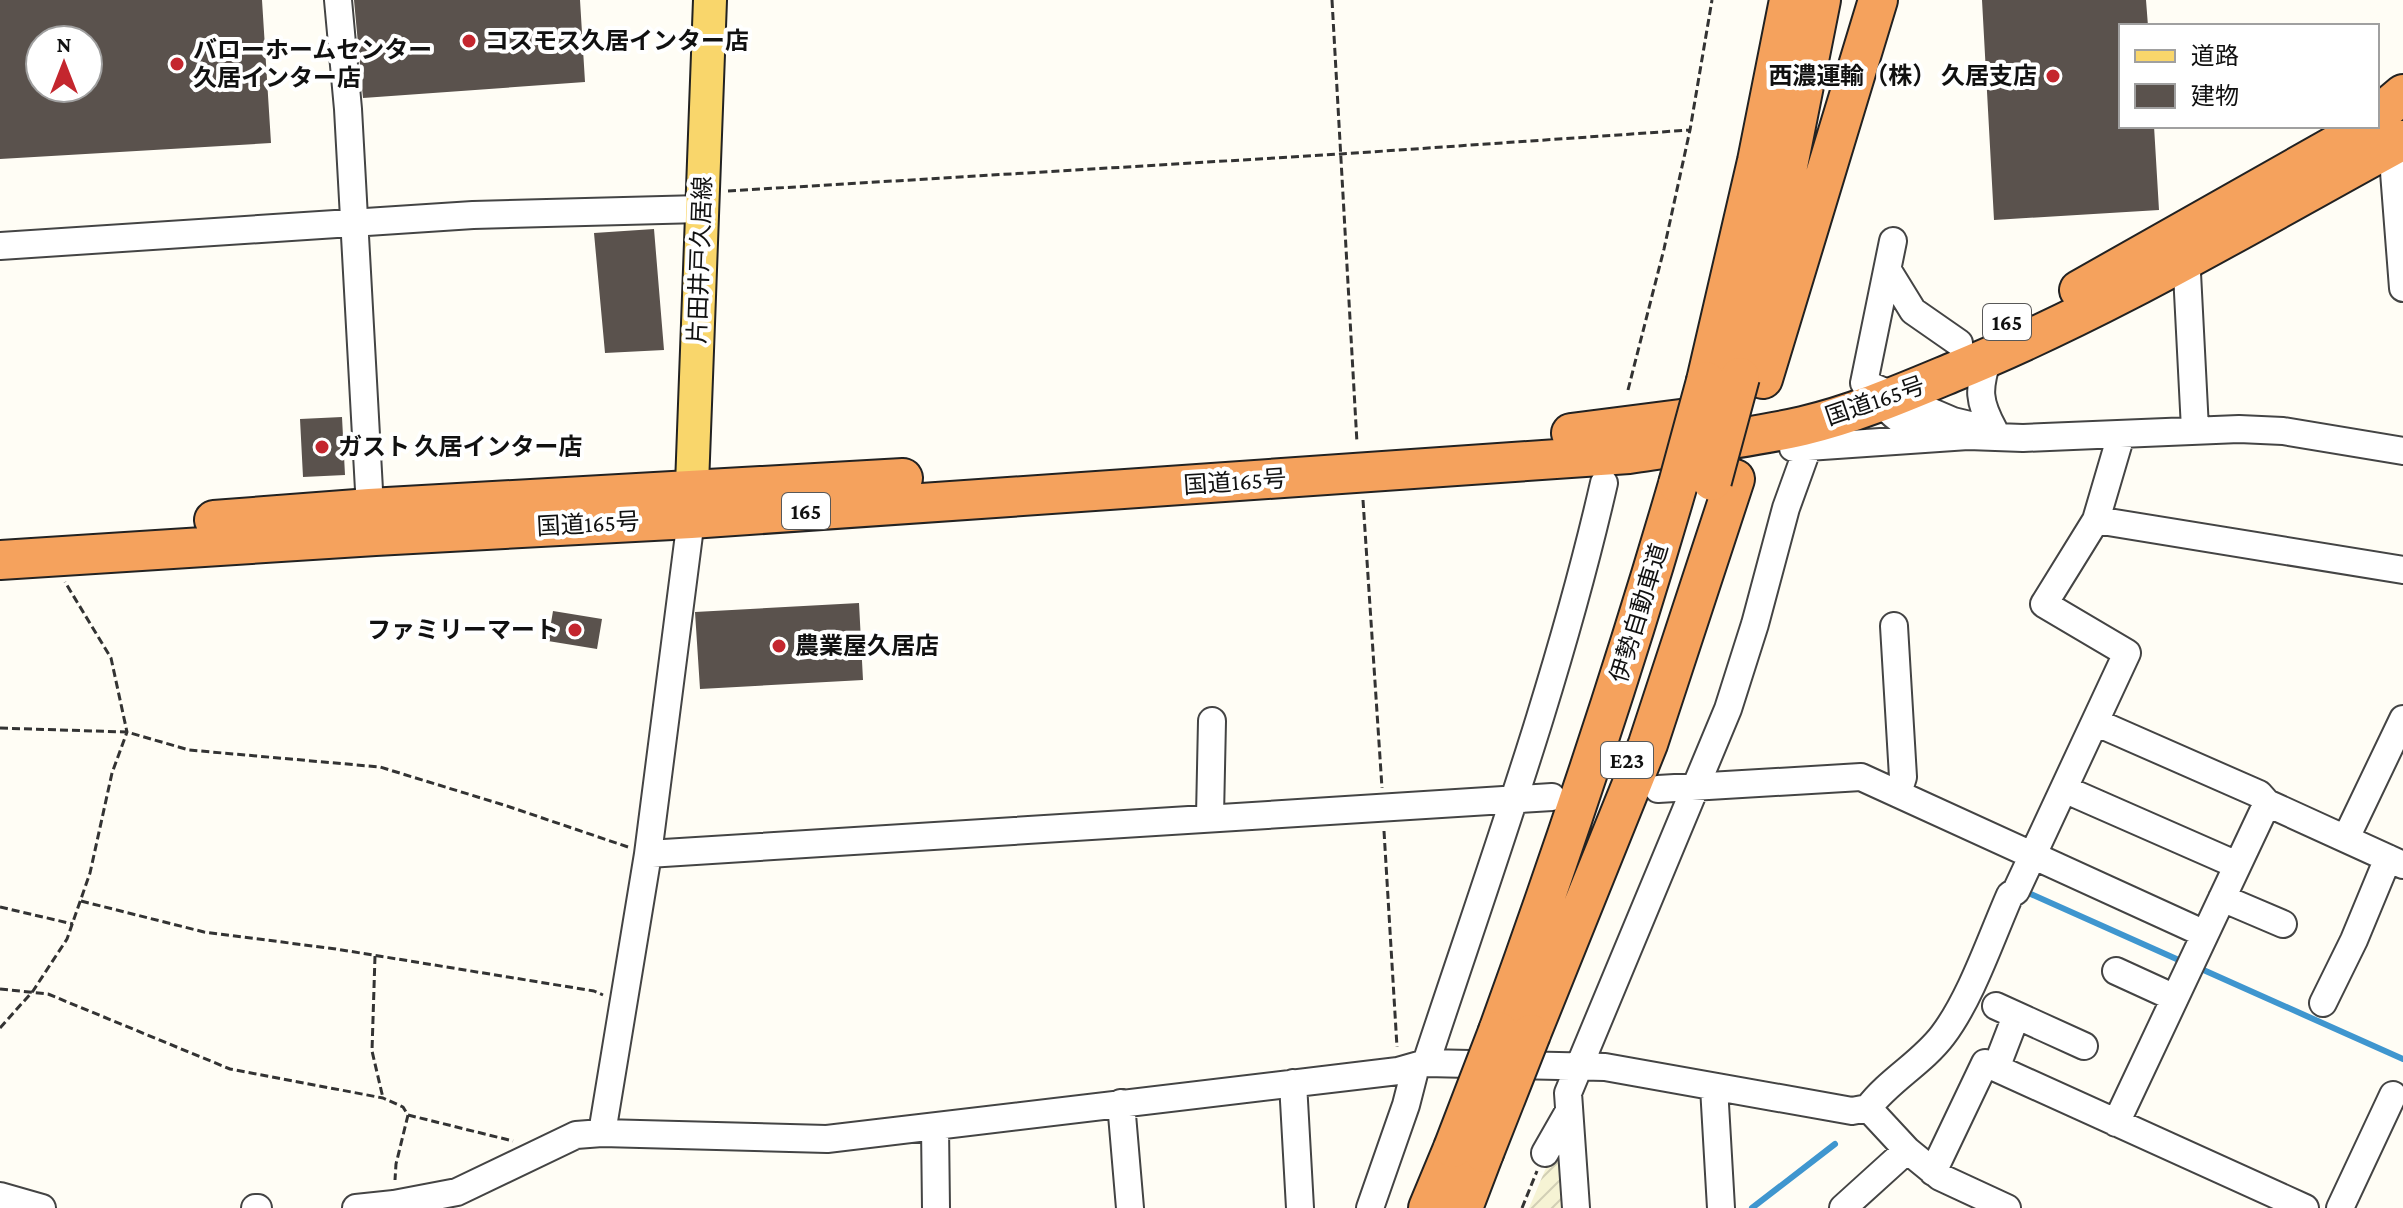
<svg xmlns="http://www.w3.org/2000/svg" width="2403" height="1208" font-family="'Crimson Pro','Noto Sans JP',serif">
	<defs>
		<pattern id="farmland-furrows" width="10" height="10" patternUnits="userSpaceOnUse" patternTransform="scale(2)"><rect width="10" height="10" fill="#f6f3d4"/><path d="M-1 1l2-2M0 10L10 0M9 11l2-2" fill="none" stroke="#d2cfb5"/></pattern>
	</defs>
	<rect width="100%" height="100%" fill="#fffdf5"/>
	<!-- farmland -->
	<path fill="url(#farmland-furrows)" d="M 1562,1145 L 1568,1208 L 1529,1208 L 1551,1156 Z"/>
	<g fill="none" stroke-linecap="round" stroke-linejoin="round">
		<!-- stream -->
		<path stroke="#3f96cf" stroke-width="6" d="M 2024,891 L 2181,961
			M 2199,968 L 2403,1059
			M 1752,1208 L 1835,1144"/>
	</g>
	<!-- building -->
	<path fill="#5a524d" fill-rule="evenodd" d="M 0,0 L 262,0 L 271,143 L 0,159 ZM 40,40 L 88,40 L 88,88 L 40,88 Z
		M 354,0 L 580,0 L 585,82 L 363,98 Z
		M 1982,0 L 2146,0 L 2148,26 L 2121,26 L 2121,126 L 2154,126 L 2159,210 L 1994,220 Z
		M 654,229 L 664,350 L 605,353 L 594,233 Z
		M 342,417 L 345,475 L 303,477 L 300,419 Z
		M 859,603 L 863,680 L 700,689 L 695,612 Z
		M 553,611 L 602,619 L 597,649 L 548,641 Z"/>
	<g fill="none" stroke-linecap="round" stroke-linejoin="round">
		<defs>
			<path id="minor" d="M 338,0 L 348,109 L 370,508
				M 2392,146 L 2403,288
				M 0,246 L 473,215 L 701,209
				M 1889,272 L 1913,311 L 1959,343
				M 2187,273 L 2195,429
				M 1988,358 C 1978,389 1978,401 1994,430
				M 1864,383 L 1953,421 L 1982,428
				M 1864,383 L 1893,241
				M 1871,391 C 1892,416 1903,427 1936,432
				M 1793,448 L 1968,436 L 2023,438 L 2239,429 L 2283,431 L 2403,451
				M 2096,520 L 2403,570
				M 1894,626 L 1903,777 L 1898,793
				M 2095,722 L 2259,794 L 2267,803 L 2403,865
				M 1658,789 L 1861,777 L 2205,934
				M 2064,789 L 2237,865
				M 1210,816 L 1212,721
				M 2346,838 L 2403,719
				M 648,854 L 1552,797
				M 2222,898 L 2283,924
				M 2116,971 L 2175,998
				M 2323,1003 L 2354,940 L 2388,858
				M 1996,1006 L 2084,1046
				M 1426,1063 C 1489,872 1559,680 1604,483
				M 1996,1068 L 2016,1016
				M 1293,1083 L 1300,1208
				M 1714,1087 L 1721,1208
				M 1121,1103 L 1130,1208
				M 1868,1108 L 1907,1150 L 1940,1177 L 2007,1208
				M 2116,1123 L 2267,803
				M 935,1127 L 936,1208
				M 602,1133 L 648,854 L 691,519
				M 1545,1153 L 1569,1111
				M 1933,1172 L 1985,1063 L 2305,1208
				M 0,1196 L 42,1208
				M 255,1208 L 258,1208
				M 356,1208 L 394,1204 L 457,1192 L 576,1135 L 602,1133 L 827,1139 L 1398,1071 L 1426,1063 L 1605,1067 L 1852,1111 L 1868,1108 C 1889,1080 1922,1063 1943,1035 C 1971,998 1991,938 2010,895 L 2016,891 L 2127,653 L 2044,604 L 2096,520 L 2121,435
				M 1370,1208 L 1406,1105 L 1416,1066
				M 1576,1208 L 1568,1093 L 1728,709 L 1755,624 L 1786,508 L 1808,447
				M 1843,1208 L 1907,1150
				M 2340,1208 L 2393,1095"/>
			<path id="major" d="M 691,512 L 710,0"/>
			<path id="highway" d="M 2377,116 L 2403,94
				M 2079,290 L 2369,126
				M 1742,369 L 1788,166 L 1821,0
				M 1763,379 L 1878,0
				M 1706,381 L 1757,161 L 1789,0
				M 1571,433 L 1696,417
				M 214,520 L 370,508 L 903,478
				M 0,560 L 375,536 L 691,519 L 1629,454 C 1687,445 1746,439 1803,426 C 1854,414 1903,393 1951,373 C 2109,309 2254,221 2403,140
				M 1498,1031 C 1564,849 1624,670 1678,484
				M 1531,1034 L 1648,744 L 1735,479
				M 1428,1208 L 1453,1148
				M 1463,1208 L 1484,1153"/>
		</defs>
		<!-- minor casing -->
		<use href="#minor" stroke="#444" stroke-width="30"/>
		<!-- major casing -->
		<use href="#major" stroke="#222" stroke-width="36"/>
		<!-- highway casing -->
		<use href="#highway" stroke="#222" stroke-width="42"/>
		<!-- path -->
		<path stroke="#333" stroke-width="3" stroke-dasharray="8 4" stroke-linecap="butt" d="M 1332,0 L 1357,443
			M 728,191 L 1341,154 L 1690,130
			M 1628,390 L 1664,249 L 1690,130 L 1712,0
			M 1363,500 L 1382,788
			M 0,728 L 127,732 L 189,750 L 380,767 L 507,806 L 628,847
			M 1384,831 L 1397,1047
			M 81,901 L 204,932 L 336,949 L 594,991 L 603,995
			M 0,907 L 73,924
			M 375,956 L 372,1051 L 383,1098
			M 0,989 L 48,994 L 230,1069 L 383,1098 L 403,1107 L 408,1115 L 396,1164 L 395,1180
			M 0,1028 L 33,991 L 67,939 L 90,873 L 112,773 L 127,732 L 111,658 L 65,582
			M 408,1115 L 513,1141
			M 1522,1208 L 1537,1171"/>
		<!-- minor -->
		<use href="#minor" stroke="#fff" stroke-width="26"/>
		<!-- major -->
		<use href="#major" stroke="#f9d66b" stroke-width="32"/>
		<!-- highway -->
		<use href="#highway" stroke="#f5a25d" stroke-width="38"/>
		<defs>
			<path id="highway-bridge" d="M 1712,481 L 1740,377
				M 1678,484 L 1706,381
				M 1453,1148 L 1498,1031
				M 1484,1153 L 1531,1034"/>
		</defs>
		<!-- highway-bridge casing -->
		<use href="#highway-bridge" stroke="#222" stroke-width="42" stroke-linecap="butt"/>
		<!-- highway-bridge -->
		<use href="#highway-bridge" stroke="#f5a25d" stroke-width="38"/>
	</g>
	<!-- markers -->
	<g fill="#c4262e" stroke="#fff" stroke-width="3">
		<circle cx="469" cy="41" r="8"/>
		<circle cx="177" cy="64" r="8"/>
		<circle cx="2053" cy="76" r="8"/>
		<circle cx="322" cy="447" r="8"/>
		<circle cx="575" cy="630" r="8"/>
		<circle cx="779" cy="646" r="8"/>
	</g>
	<g text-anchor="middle" stroke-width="8" stroke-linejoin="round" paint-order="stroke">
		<!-- shield labels -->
		<g fill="#fff" stroke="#585858" stroke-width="2">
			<rect x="1983" y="304" width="48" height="36" rx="6"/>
			<rect x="782" y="493" width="48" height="36" rx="6"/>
			<rect x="1601" y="742" width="52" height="36" rx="6"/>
		</g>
		<g font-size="22" font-weight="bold" fill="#111">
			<text x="2007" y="330">165</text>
			<text x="806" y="519">165</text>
			<text x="1627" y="768">E23</text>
		</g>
		<!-- poi labels -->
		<g font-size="24" font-weight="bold" fill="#111" stroke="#fff" text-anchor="start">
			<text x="485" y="49">コスモス久居インター店</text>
			<text x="193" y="58">バローホームセンター<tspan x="193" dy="28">久居インター店</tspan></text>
			<text x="2037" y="84" text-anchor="end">西濃運輸（株） 久居支店</text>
			<text x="338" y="455">ガスト 久居インター店</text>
			<text x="559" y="638" text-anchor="end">ファミリーマート</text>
			<text x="795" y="654">農業屋久居店</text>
		</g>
		<!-- street labels -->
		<g font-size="24" fill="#111" stroke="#fff">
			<text transform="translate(700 260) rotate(-88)" y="8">片田井戸久居線</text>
			<text transform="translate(1875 401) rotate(-19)" y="8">国道165号</text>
			<text transform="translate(1235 482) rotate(-4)" y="8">国道165号</text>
			<text transform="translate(588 524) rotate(-3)" y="8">国道165号</text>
			<text transform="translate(1639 613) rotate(-73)" y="8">伊勢自動車道</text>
		</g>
	</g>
	<!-- legend -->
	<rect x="2119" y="24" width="260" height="104" fill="#ffffff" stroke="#a0a0a0" stroke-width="2"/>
	<rect x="2135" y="50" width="40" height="12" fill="#f9d66b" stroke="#a0a0a0" stroke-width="2"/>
	<text x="2191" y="64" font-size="24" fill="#111111">道路</text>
	<rect x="2135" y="84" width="40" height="24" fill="#5a524d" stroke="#a0a0a0" stroke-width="2"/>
	<text x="2191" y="104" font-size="24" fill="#111111">建物</text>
	<!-- north arrow -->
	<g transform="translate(64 64)"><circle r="38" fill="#ffffff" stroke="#a0a0a0" stroke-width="2"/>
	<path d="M0-6L14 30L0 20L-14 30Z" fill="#c4262e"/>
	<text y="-12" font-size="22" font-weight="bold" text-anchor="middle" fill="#111111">N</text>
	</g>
</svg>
